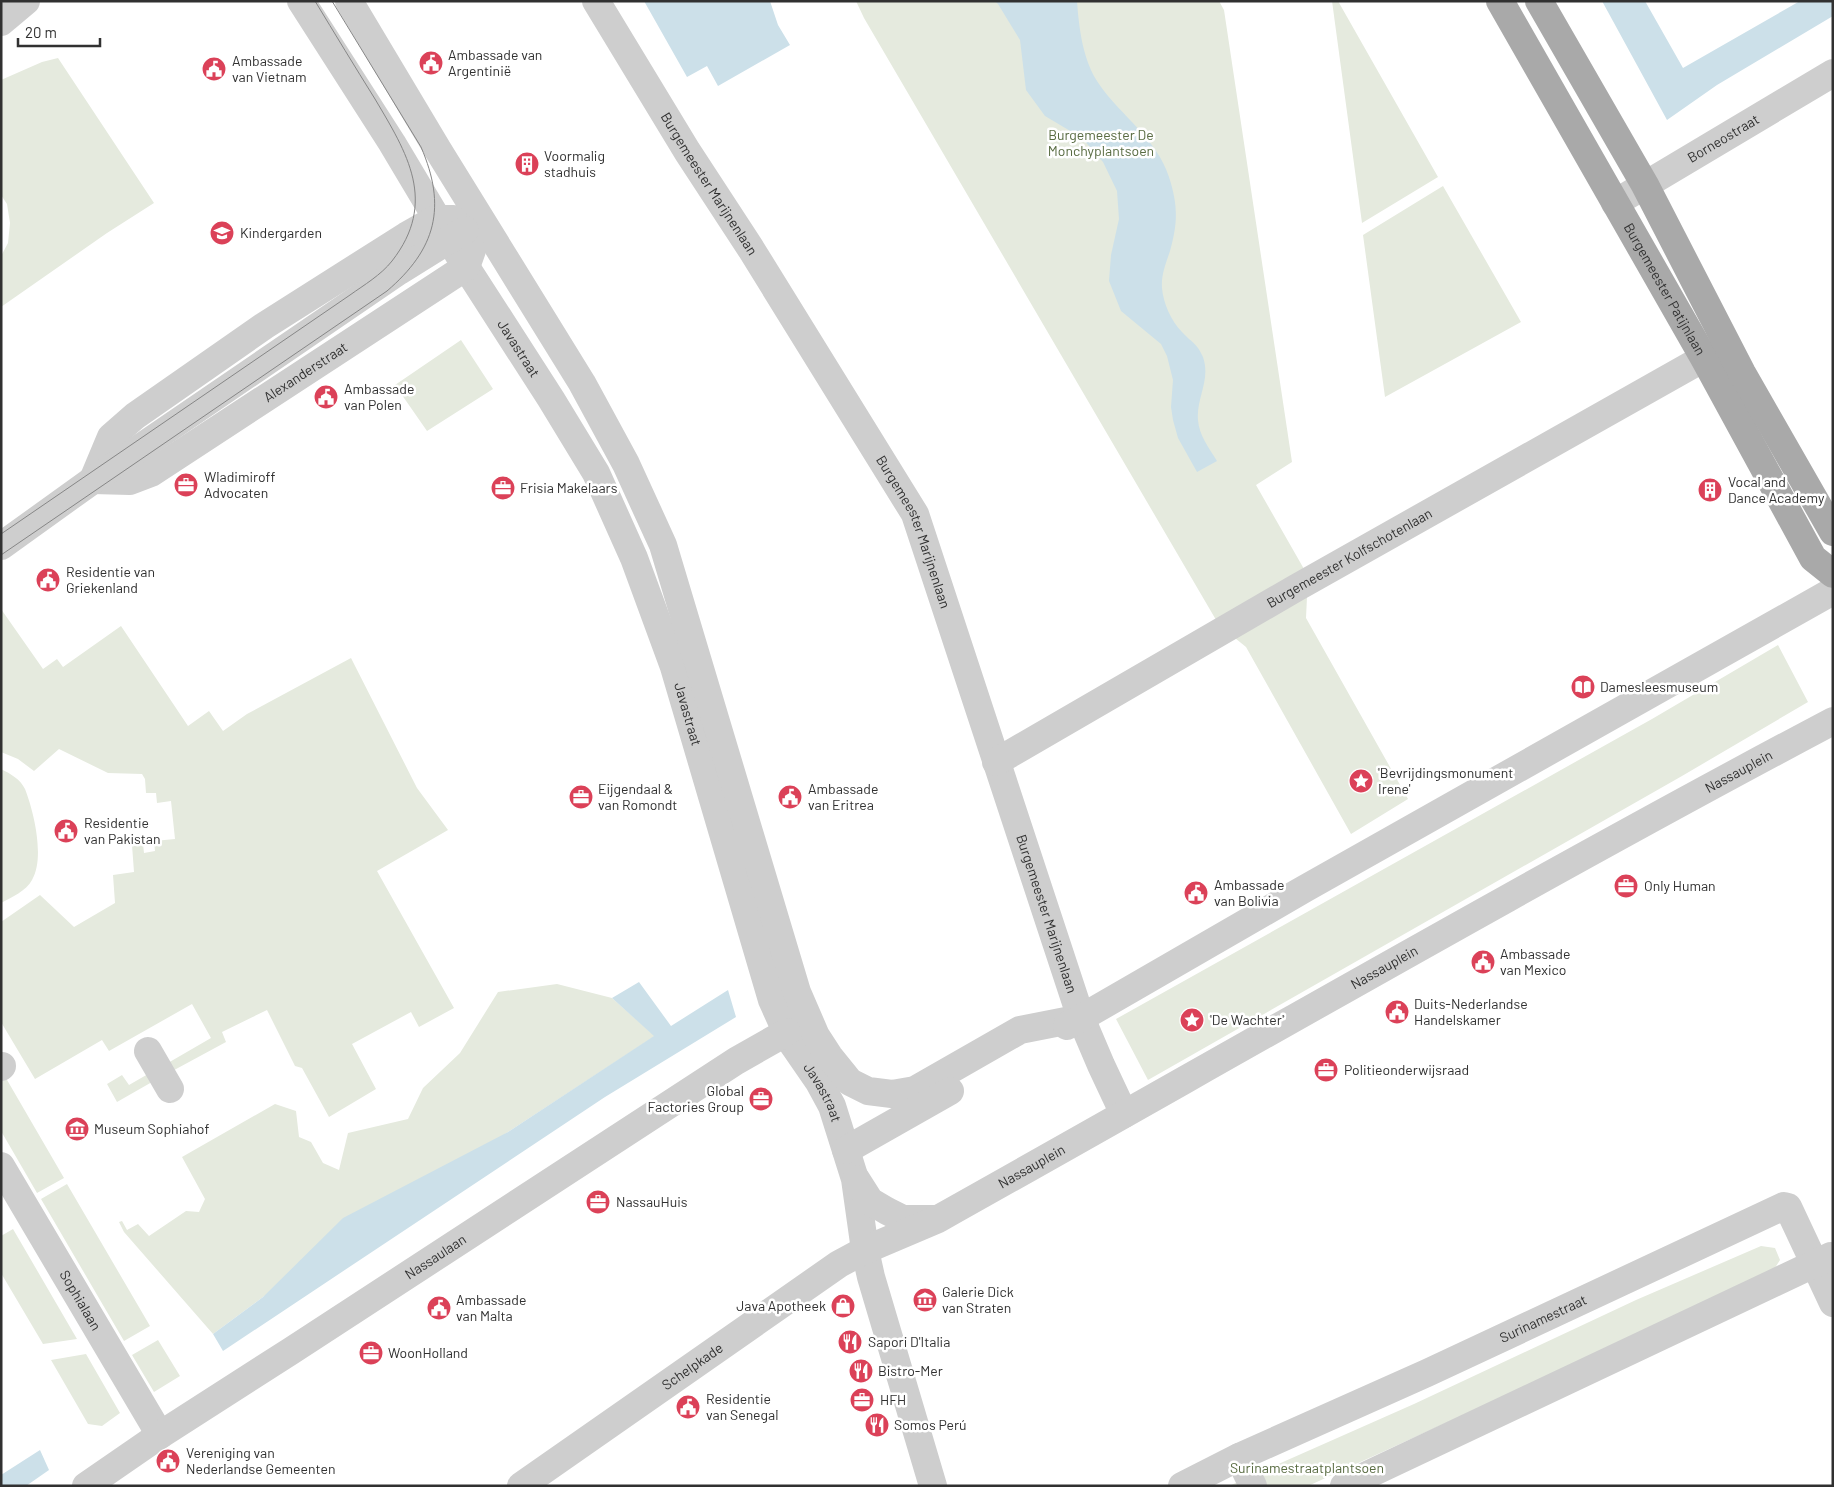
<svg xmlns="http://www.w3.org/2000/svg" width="1834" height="1487" font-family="Barlow,sans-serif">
	<rect width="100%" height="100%" fill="#fff"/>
	<!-- green -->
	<path fill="#e5eade" d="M 856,1 L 1219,1 L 1224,10 L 1292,462 L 1256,485 L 1308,576 L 1306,618 L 1408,799 L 1351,834 L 1246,647 L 1219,625 L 864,18 Z
		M 1332,1 L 1338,1 L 1438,177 L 1362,223 Z
		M 58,58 L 154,203 L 107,233 L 1,307 L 1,256 L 8,243 L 10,223 L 7,204 L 1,195 L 1,80 L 42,62 Z
		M 1443,186 L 1521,322 L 1385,397 L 1363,235 Z
		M 461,340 L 493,389 L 427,431 L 395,385 Z
		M 1,609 L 43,669 L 57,659 L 63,667 L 121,626 L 188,726 L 209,711 L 223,731 L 247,714 L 351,658 L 417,788 L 448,830 L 377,871 L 454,1008 L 419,1027 L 411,1012 L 352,1044 L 376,1089 L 329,1117 L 302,1068 L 295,1066 L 267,1010 L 222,1032 L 226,1042 L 165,1075 L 161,1067 L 211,1038 L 192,1004 L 109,1051 L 102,1040 L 35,1079 L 1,1022 L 1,922 L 40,895 L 74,927 L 115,903 L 113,875 L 134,872 L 132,845 L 143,844 L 144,853 L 155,851 L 154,841 L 175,839 L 171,801 L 157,803 L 156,793 L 146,793 L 145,779 L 142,774 L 108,773 L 59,749 L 34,771 L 18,759 L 1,752 Z
		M 1778,645 L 1808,702 L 1682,776 L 1148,1080 L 1116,1019 L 1652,719 Z
		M 1,769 C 11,774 20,779 25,789 C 34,812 45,858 32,880 C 26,891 12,897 1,903 Z
		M 557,984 L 612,998 L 655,1036 L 508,1132 L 263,1297 L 213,1334 L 124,1232 L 119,1222 L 122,1221 L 127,1230 L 138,1224 L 149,1236 L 186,1211 L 199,1212 L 205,1199 L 182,1157 L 275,1104 L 296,1111 L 299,1137 L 311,1142 L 323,1163 L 339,1170 L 348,1133 L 408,1119 L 423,1088 L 460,1053 L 498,992 Z
		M 155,1070 L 159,1078 L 117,1102 L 107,1084 L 122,1075 L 129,1085 Z
		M 1,1073 L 3,1073 L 64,1178 L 37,1193 L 1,1131 Z
		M 67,1184 L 150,1326 L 124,1341 L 41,1199 Z
		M 13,1229 L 77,1339 L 43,1344 L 1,1273 L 1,1236 Z
		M 1761,1246 L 1775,1248 L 1780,1260 L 1771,1274 L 1308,1486 L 1229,1486 L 1414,1404 L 1636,1300 Z
		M 158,1340 L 180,1376 L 154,1392 L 132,1355 Z
		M 86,1354 L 120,1413 L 102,1426 L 88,1424 L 51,1360 Z"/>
	<!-- water -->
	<path fill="#cce0e9" d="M 644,1 L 770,1 L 778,25 L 790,45 L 718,86 L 707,66 L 687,77 Z
		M 995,1 L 1077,1 C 1079,29 1083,61 1099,84 C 1121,116 1157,139 1169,177 C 1178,205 1178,222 1170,251 C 1166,263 1161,275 1162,288 C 1163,302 1171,321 1182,332 C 1191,342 1197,343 1203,357 C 1211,380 1196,398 1198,420 C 1199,435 1209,448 1217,461 L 1197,472 L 1178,438 L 1173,420 L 1171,407 L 1173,380 L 1167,356 L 1161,344 L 1121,311 L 1109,281 L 1111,255 L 1119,219 L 1117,191 L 1103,162 L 1082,138 L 1045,116 L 1026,90 L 1020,40 L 998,4 Z
		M 1602,1 L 1645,1 L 1683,68 L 1800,1 L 1833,1 L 1833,16 L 1717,85 L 1667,120 Z
		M 639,982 L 671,1026 L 728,990 L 736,1017 L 605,1097 L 223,1351 L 213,1334 L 263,1297 L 343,1218 L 508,1132 L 654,1036 L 612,998 Z
		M 40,1450 L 49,1470 L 26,1486 L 1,1486 L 1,1475 Z"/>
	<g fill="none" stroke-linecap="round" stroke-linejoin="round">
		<!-- minor -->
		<g stroke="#cecece" stroke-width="28">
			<path id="s1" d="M 301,1 L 392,143 L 466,267 L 551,399 L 596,473 L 634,558 L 674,667 L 772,1000 L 790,1040 L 819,1082 L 832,1106 L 855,1179 L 865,1250 L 871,1277 L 933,1486"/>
			<path d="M 349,1 L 438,150 L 582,383 L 626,464 L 663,545 L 797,992 L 816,1036 L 829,1056 L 850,1082 L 868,1091 L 892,1094 L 915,1090 L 1020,1030 L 1081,1018"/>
			<path id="s2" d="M 596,1 L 687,151 L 751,249 L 915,514 L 1081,1018 L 1101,1065 L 1124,1114"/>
			<path d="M 1,22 L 26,1"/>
			<path id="s3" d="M 1615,203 L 1833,73"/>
			<path id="s4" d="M 93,480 L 130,481 L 151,473 L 466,267 L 472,250"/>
			<path d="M 93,480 L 111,437 L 135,416 L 264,326 L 406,236 L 436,219 L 453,219"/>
			<path d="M 1,546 L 93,480 L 399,271 L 465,230"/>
			<path id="s5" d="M 996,762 L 1296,588 L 1704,358"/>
			<path d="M 1067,1026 L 1306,888 L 1833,591"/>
			<path d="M 148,1051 L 170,1089"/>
			<path d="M 1,1067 L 2,1066"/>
			<path d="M 846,1150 L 950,1091"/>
			<path id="s6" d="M 1,1166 L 160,1435"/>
			<path d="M 856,1179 L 870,1201 L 887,1211 L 903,1219 L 934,1219"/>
			<path d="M 1239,1457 L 1253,1486"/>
			<path id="s7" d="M 86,1486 L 160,1435 L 291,1351 L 736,1061 L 787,1032"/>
			<path id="s8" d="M 521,1486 L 839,1264 L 865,1250 L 938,1219 C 1236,1052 1531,881 1833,721"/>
			<path id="s9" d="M 1182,1486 L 1239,1457 L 1427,1373 L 1784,1206 L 1788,1207 L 1833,1303"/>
			<path d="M 1344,1486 L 1831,1256"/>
		</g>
		<!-- major -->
		<g stroke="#a9a9a9" stroke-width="28">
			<path id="s10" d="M 1500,1 L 1704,358 L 1813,558 L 1833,574"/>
			<path d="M 1539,1 L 1645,185 L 1742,373 L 1833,532"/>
		</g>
		<!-- tram -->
		<path stroke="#868686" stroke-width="1" d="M 1,534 L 350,295 C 364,285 381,275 392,261 C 438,202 407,153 375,99 C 355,67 335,34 315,1
			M 1,555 L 387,291 C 436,249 447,207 421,147 L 332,1"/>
	</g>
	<!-- icons -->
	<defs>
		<symbol id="civic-disc" viewBox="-11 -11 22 22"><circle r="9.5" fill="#db4158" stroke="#fff"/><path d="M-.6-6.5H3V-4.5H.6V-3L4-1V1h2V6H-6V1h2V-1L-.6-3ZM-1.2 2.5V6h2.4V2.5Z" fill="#fff"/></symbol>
		<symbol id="building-disc" viewBox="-11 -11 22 22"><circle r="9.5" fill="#db4158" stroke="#fff"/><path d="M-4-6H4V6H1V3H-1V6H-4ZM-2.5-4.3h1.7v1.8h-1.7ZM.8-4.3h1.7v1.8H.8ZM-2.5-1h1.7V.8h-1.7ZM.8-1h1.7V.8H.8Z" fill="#fff"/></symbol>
		<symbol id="school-disc" viewBox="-11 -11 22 22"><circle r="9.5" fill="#db4158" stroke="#fff"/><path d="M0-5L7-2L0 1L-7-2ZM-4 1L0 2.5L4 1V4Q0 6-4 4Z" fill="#fff"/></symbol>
		<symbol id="office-disc" viewBox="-11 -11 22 22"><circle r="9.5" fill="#db4158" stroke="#fff"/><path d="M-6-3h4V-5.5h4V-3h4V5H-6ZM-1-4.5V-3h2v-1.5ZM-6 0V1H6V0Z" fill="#fff"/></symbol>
		<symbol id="library-disc" viewBox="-11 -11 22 22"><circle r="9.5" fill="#db4158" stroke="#fff"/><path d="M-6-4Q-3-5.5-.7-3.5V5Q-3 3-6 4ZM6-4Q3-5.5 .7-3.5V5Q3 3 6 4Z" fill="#fff"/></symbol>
		<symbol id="sight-disc" viewBox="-11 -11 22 22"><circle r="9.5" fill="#db4158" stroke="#fff"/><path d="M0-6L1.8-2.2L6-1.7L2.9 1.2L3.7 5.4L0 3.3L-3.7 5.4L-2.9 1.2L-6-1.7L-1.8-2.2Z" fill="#fff"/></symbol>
		<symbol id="museum-disc" viewBox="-11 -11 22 22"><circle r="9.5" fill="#db4158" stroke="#fff"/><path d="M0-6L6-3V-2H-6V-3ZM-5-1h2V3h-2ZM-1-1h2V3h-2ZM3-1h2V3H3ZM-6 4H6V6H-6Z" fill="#fff"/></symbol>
		<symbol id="shop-disc" viewBox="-11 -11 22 22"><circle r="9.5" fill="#db4158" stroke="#fff"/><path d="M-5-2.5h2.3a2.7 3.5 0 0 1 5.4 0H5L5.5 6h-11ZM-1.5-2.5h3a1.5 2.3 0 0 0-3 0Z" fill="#fff"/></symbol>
		<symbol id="restaurant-disc" viewBox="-11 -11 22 22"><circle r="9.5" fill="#db4158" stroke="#fff"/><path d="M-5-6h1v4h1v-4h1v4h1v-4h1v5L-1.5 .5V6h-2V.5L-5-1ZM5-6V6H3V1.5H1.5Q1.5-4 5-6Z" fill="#fff"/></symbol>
	</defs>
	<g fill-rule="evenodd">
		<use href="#civic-disc" x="417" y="49" width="28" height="28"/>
		<use href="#civic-disc" x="200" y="55" width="28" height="28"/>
		<use href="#building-disc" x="513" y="150" width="28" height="28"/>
		<use href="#school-disc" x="208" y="219" width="28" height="28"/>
		<use href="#civic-disc" x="312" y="383" width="28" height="28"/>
		<use href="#office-disc" x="172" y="471" width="28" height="28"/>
		<use href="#office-disc" x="489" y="474" width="28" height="28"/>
		<use href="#building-disc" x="1696" y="476" width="28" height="28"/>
		<use href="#civic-disc" x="34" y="566" width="28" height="28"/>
		<use href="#library-disc" x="1569" y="673" width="28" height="28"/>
		<use href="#sight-disc" x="1347" y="767" width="28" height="28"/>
		<use href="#office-disc" x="567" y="783" width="28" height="28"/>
		<use href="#civic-disc" x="776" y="783" width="28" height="28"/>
		<use href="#civic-disc" x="52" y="817" width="28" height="28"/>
		<use href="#office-disc" x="1612" y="872" width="28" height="28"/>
		<use href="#civic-disc" x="1182" y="879" width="28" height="28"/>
		<use href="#civic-disc" x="1469" y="948" width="28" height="28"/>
		<use href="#civic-disc" x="1383" y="998" width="28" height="28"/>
		<use href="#sight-disc" x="1178" y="1006" width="28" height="28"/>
		<use href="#office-disc" x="1312" y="1056" width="28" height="28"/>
		<use href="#office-disc" x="747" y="1085" width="28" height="28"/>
		<use href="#museum-disc" x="63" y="1115" width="28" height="28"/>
		<use href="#office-disc" x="584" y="1188" width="28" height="28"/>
		<use href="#museum-disc" x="911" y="1286" width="28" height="28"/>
		<use href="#shop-disc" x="829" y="1292" width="28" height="28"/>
		<use href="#civic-disc" x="425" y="1294" width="28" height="28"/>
		<use href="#restaurant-disc" x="836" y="1328" width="28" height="28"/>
		<use href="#office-disc" x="357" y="1339" width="28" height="28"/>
		<use href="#restaurant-disc" x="847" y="1357" width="28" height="28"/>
		<use href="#office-disc" x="848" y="1386" width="28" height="28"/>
		<use href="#civic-disc" x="674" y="1393" width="28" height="28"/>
		<use href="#restaurant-disc" x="863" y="1411" width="28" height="28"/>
		<use href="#civic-disc" x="154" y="1447" width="28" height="28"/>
	</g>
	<g text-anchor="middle" stroke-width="5" stroke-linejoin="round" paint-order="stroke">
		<!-- poi labels -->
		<g font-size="14" fill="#313131" stroke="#fff" text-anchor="start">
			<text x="448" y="60">Ambassade van<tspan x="448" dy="16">Argentinië</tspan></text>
			<text x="232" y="66">Ambassade<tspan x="232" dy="16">van Vietnam</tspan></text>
			<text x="544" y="161">Voormalig<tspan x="544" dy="16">stadhuis</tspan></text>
			<text x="240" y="238">Kindergarden</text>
			<text x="344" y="394">Ambassade<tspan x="344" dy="16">van Polen</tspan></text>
			<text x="204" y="482">Wladimiroff<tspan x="204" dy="16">Advocaten</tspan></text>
			<text x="1728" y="487">Vocal and<tspan x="1728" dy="16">Dance Academy</tspan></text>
			<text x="520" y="493">Frisia Makelaars</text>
			<text x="66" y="577">Residentie van<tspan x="66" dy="16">Griekenland</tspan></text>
			<text x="1600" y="692">Damesleesmuseum</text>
			<text x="1378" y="778">'Bevrijdingsmonument<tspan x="1378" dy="16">Irene'</tspan></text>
			<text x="598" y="794">Eijgendaal &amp;<tspan x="598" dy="16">van Romondt</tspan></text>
			<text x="808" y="794">Ambassade<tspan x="808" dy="16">van Eritrea</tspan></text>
			<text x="84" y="828">Residentie<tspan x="84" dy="16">van Pakistan</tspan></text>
			<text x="1214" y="890">Ambassade<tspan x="1214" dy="16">van Bolivia</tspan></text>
			<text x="1644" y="891">Only Human</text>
			<text x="1500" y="959">Ambassade<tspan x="1500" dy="16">van Mexico</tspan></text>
			<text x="1414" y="1009">Duits-Nederlandse<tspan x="1414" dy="16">Handelskamer</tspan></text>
			<text x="1210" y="1025">'De Wachter'</text>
			<text x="1344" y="1075">Politieonderwijsraad</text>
			<text x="744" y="1096" text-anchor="end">Global<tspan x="744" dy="16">Factories Group</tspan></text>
			<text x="94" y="1134">Museum Sophiahof</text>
			<text x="616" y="1207">NassauHuis</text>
			<text x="942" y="1297">Galerie Dick<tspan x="942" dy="16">van Straten</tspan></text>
			<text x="456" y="1305">Ambassade<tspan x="456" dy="16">van Malta</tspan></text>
			<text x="826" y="1311" text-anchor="end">Java Apotheek</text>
			<text x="868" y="1347">Sapori D'Italia</text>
			<text x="388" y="1358">WoonHolland</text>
			<text x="878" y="1376">Bistro-Mer</text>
			<text x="706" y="1404">Residentie<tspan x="706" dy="16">van Senegal</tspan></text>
			<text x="880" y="1405">HFH</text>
			<text x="894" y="1430">Somos Perú</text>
			<text x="186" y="1458">Vereniging van<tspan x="186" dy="16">Nederlandse Gemeenten</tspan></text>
		</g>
		<!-- park labels -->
		<g font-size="14" fill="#586b41" stroke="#fff">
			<text x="1101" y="140">Burgemeester De<tspan x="1101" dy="16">Monchyplantsoen</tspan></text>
			<text x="1307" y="1473">Surinamestraatplantsoen</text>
		</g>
		<!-- street labels -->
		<g font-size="14" fill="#313131" stroke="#fff">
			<text dy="5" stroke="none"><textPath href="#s3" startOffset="126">Borneostraat</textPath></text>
			<text dy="5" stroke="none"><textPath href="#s2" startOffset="215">Burgemeester Marijnenlaan</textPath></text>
			<text dy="5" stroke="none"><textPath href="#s10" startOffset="332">Burgemeester Patijnlaan</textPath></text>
			<text dy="5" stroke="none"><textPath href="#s1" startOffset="410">Javastraat</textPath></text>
			<text dy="5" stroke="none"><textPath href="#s4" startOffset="244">Alexanderstraat</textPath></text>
			<text dy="5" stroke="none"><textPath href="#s2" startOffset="620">Burgemeester Marijnenlaan</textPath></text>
			<text dy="5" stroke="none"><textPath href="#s5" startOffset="408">Burgemeester Kolfschotenlaan</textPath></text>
			<text dy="5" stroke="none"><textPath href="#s1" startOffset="815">Javastraat</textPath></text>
			<text dy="5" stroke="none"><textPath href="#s8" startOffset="1414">Nassauplein</textPath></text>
			<text dy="5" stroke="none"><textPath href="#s2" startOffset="1025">Burgemeester Marijnenlaan</textPath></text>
			<text dy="5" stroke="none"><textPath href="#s8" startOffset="1009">Nassauplein</textPath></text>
			<text dy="5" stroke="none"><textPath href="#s1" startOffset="1219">Javastraat</textPath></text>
			<text dy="5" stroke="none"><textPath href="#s8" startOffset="604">Nassauplein</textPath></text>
			<text dy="5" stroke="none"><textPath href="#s7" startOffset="418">Nassaulaan</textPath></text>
			<text dy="5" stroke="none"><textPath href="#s6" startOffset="156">Sophialaan</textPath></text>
			<text dy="5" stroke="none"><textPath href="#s9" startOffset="398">Surinamestraat</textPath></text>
			<text dy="5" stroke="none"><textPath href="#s8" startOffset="209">Schelpkade</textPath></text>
		</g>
	</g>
	<!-- border -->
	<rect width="1834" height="1487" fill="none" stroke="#313131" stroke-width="5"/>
	<!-- scale -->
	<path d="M18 38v8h82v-8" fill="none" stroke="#313131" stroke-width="2.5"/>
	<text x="25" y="38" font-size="15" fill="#313131" stroke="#ffffff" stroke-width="4" paint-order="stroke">20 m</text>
</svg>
